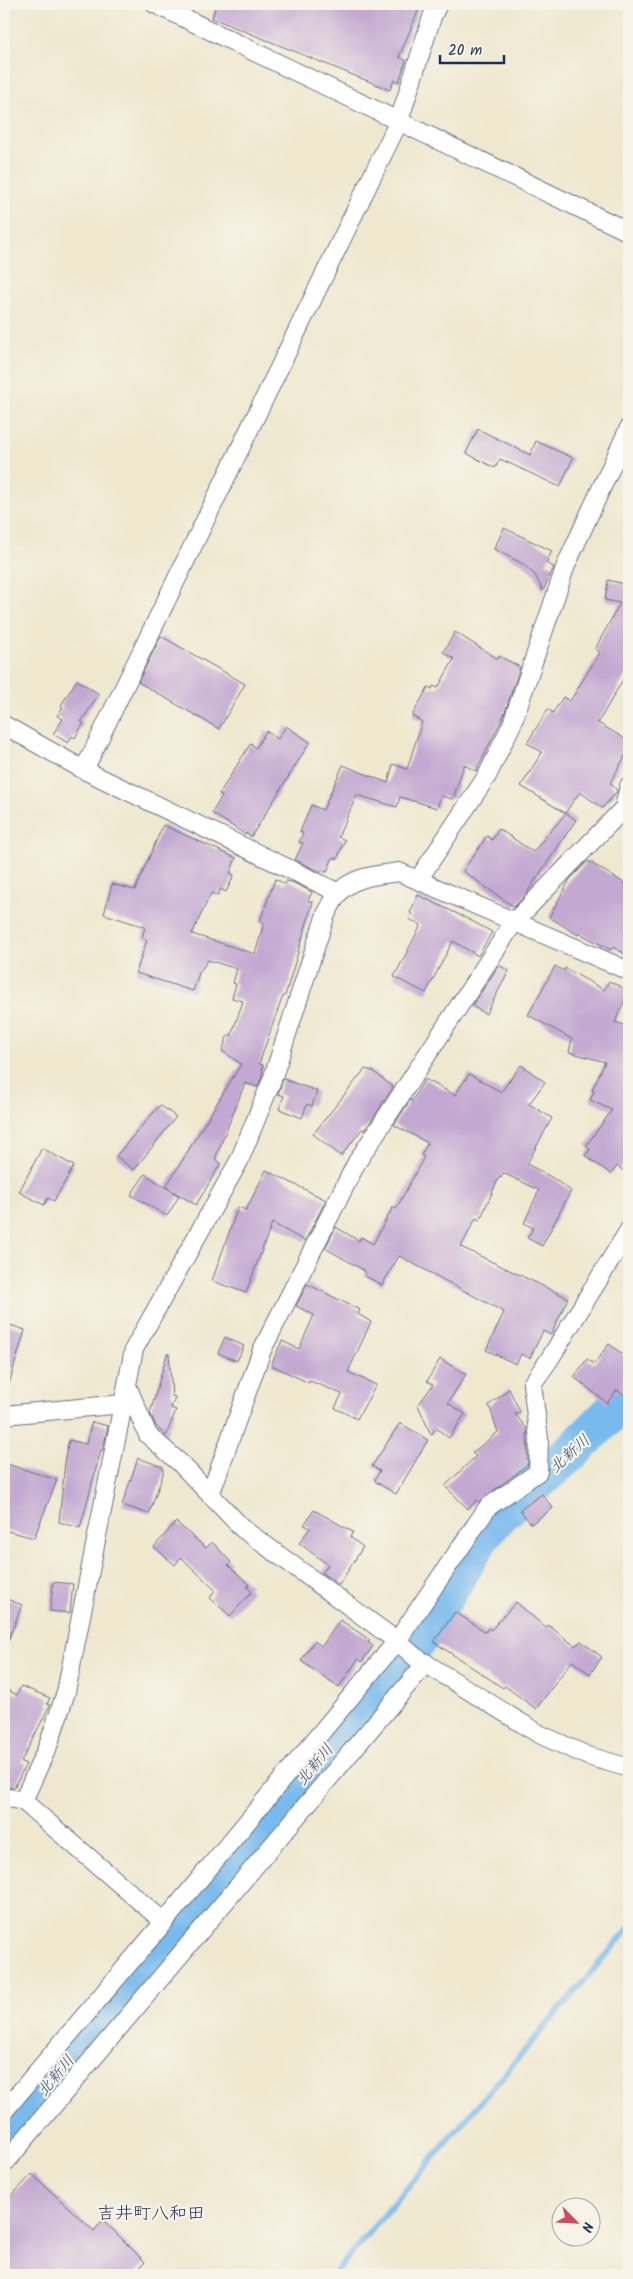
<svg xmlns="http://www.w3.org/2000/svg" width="633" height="2279" font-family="Kalam,'Klee One',sans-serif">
	<rect width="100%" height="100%" fill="#f7f3e8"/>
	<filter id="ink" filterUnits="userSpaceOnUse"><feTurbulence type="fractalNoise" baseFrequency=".02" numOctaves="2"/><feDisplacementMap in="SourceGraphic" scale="10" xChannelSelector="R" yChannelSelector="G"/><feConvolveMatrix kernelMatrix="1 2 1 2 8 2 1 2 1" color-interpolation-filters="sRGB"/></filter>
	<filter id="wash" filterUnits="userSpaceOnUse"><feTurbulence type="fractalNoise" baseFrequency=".0096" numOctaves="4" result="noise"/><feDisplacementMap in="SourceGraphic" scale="20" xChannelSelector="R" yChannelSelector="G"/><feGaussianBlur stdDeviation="1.12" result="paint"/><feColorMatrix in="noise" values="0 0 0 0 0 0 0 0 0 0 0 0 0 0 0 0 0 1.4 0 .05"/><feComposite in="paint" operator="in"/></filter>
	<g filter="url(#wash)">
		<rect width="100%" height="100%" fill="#efe8cf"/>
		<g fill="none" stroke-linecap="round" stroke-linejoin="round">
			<!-- stream -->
			<path stroke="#77baed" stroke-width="6" d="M 333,2275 L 629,1928"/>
			<!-- river -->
			<path stroke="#77baed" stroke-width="39" d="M 4,2136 L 340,1736 L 423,1633 L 481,1536 L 501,1513 L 576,1448 L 614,1410 L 629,1400"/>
		</g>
		<g id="blocks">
			<!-- building -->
			<path fill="#c3a9d2" d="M 216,4 L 421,4 L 399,57 L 406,60 L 399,82 L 394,80 L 390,90 L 212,18 Z
				M 478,429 L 530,455 L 536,441 L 573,458 L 560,487 L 500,459 L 495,468 L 466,453 Z
				M 504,528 L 552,551 L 546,563 L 554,567 L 543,591 L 535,575 L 523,564 L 494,549 Z
				M 608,580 L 629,585 L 629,669 L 598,723 L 629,741 L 629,749 L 610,783 L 617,790 L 616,793 L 602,808 L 580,792 L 565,813 L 521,786 L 542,752 L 527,743 L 548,709 L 553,713 L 563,697 L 570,701 L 600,652 L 595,649 L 620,603 L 605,600 Z
				M 455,632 L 498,659 L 499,656 L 520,667 L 504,715 L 476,771 L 464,765 L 453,799 L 441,796 L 437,808 L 400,797 L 397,807 L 357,795 L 338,837 L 345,840 L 337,859 L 333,857 L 327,872 L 322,870 L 321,872 L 295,860 L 303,843 L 299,842 L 303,833 L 300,832 L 311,805 L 323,810 L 343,765 L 388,783 L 393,764 L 407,769 L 422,722 L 412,716 L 428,687 L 432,689 L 433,686 L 438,688 L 454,659 L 443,652 Z
				M 161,636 L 245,684 L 219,729 L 138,682 Z
				M 77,680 L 99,694 L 81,722 L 84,723 L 75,738 L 72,736 L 68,743 L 53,734 L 63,719 L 57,716 L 63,707 L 61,705 Z
				M 286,726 L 310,742 L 251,837 L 246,833 L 246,835 L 212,813 L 222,796 L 219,794 L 251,743 L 256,748 L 266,731 L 278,739 Z
				M 566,813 L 576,820 L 524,897 L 514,907 L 463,871 L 487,836 L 492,840 L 499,829 L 533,852 Z
				M 163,825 L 236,858 L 230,873 L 234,875 L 226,892 L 220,889 L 218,896 L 211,893 L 192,934 L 255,954 L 264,923 L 260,921 L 275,879 L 285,884 L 286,881 L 292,882 L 312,892 L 308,901 L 313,902 L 285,996 L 283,996 L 277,1012 L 259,1064 L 263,1065 L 262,1076 L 258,1087 L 245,1083 L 215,1159 L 221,1163 L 196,1205 L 166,1187 L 241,1064 L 222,1051 L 228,1035 L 231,1036 L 243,1001 L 232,998 L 236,984 L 233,983 L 237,969 L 208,960 L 199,973 L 193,991 L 136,973 L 147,940 L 142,938 L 145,927 L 104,914 L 112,884 L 135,890 Z
				M 588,861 L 629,886 L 629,956 L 613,947 L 611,950 L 579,933 L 578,935 L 549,917 L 570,879 Z
				M 418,895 L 466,918 L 492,932 L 478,956 L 453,941 L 426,993 L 394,977 L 421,925 L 409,919 L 412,914 L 410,913 Z
				M 499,965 L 509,971 L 486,1014 L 472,1006 Z
				M 555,966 L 564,971 L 565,968 L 604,990 L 609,981 L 629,991 L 615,1022 L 629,1026 L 629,1175 L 617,1166 L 611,1174 L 585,1156 L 590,1149 L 586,1146 L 612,1110 L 590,1100 L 594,1091 L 592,1090 L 605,1062 L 569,1052 L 572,1039 L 528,1015 Z
				M 521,1065 L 545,1082 L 529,1104 L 552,1118 L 527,1164 L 551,1177 L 571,1191 L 542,1246 L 527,1238 L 533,1228 L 524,1223 L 539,1190 L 503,1173 L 501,1178 L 499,1177 L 480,1220 L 476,1218 L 461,1247 L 568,1298 L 551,1335 L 543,1331 L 530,1358 L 521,1354 L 516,1364 L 486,1350 L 504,1312 L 399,1256 L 382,1285 L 365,1276 L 365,1271 L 325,1248 L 336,1227 L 359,1241 L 361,1237 L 373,1244 L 393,1207 L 396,1209 L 424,1157 L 421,1155 L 428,1143 L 394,1125 L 410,1100 L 412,1101 L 425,1079 L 455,1095 L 469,1074 L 501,1092 Z
				M 365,1069 L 373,1071 L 393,1087 L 369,1124 L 364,1130 L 362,1129 L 341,1156 L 313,1134 Z
				M 283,1079 L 317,1091 L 312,1106 L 307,1104 L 302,1118 L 279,1109 L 284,1096 L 278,1094 Z
				M 160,1105 L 176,1117 L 134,1170 L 116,1156 Z
				M 42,1148 L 74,1166 L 54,1201 L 48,1198 L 44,1205 L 19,1192 Z
				M 266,1170 L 326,1200 L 305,1241 L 272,1223 L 246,1293 L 212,1281 L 238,1207 L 246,1210 Z
				M 145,1174 L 179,1196 L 167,1216 L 131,1195 Z
				M 307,1284 L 360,1310 L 358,1314 L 371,1322 L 348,1372 L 376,1385 L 357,1419 L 335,1408 L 342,1394 L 310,1381 L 309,1383 L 271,1365 L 282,1341 L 299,1349 L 314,1315 L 296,1306 Z
				M 4,1323 L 25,1330 L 8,1387 L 4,1386 Z
				M 225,1337 L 244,1346 L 237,1361 L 218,1353 Z
				M 609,1344 L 629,1359 L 629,1398 L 617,1390 L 607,1403 L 574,1377 L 587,1359 L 594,1364 Z
				M 167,1354 L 169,1354 L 172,1396 L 175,1397 L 171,1408 L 176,1410 L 166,1436 L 156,1426 L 150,1413 Z
				M 440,1359 L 466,1374 L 448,1403 L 465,1414 L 449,1438 L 436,1428 L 431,1435 L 418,1405 L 433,1385 L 427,1381 Z
				M 509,1389 L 520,1412 L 515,1414 L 527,1429 L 528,1464 L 479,1502 L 477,1500 L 468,1509 L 445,1486 L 476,1456 L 472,1453 L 498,1432 L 489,1405 Z
				M 92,1422 L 108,1426 L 103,1450 L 101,1450 L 80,1528 L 59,1522 L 65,1462 L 64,1462 L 69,1440 L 86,1444 Z
				M 400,1423 L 428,1440 L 396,1494 L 376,1482 L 375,1479 L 380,1471 L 372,1466 Z
				M 138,1458 L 163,1467 L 163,1474 L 149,1514 L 122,1505 Z
				M 4,1463 L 57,1480 L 34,1538 L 4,1530 Z
				M 542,1494 L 553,1508 L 531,1524 L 520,1510 Z
				M 314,1510 L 353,1532 L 350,1537 L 363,1547 L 339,1585 L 322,1573 L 328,1565 L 299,1543 L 310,1528 L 304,1525 Z
				M 176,1522 L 206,1548 L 212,1542 L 231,1562 L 228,1565 L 250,1585 L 247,1587 L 252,1592 L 230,1616 L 210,1598 L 215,1590 L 181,1557 L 175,1565 L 154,1547 Z
				M 53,1582 L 73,1584 L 70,1613 L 50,1611 Z
				M 4,1598 L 22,1605 L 5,1649 L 4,1649 Z
				M 516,1602 L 546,1628 L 548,1625 L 575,1646 L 581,1641 L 602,1657 L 590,1674 L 572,1661 L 536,1709 L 505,1686 L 503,1688 L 434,1642 L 455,1612 L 486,1632 L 488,1628 L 491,1630 Z
				M 340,1620 L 370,1640 L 368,1643 L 373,1646 L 362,1662 L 358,1659 L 339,1687 L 301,1661 L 314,1641 L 322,1646 Z
				M 21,1686 L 50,1698 L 47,1704 L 50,1705 L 21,1762 L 26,1764 L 14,1788 L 4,1787 L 4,1688 L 17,1695 Z
				M 32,2174 L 94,2231 L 103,2220 L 145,2262 L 133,2275 L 4,2275 L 4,2204 Z"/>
		</g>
	</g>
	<g filter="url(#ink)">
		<use href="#blocks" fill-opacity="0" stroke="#657086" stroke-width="1"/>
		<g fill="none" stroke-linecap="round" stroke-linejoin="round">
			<defs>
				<path id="street" d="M 155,4 L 629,232
					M 4,725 L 84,770 L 339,893
					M 84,770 L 399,121 L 432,17 L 438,4
					M 418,880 L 487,776 L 512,724 L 566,565 L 629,428
					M 128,1388 L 148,1435 L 180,1463 L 243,1529 L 397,1641 L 415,1657 L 539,1734 L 588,1756 L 629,1768
					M 4,1415 L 123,1404
					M 210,1495 L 262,1350 L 357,1162 L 514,922 L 624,808 L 629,786
					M 4,1797 L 23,1801 L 164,1922
					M 23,1801 L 48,1746 L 66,1692 L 134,1349 L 239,1161 L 272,1080 L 326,914 C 330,908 333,900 338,894 C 352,876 379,875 399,872 L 629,971
					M 4,2111 L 164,1922 L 397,1641 L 488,1507 L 538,1472 L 539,1439 L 532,1384 L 549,1360 L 629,1230
					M 4,2164 L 426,1663"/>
			</defs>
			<!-- street casing -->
			<use href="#street" stroke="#657086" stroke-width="20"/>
			<!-- street -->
			<use href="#street" stroke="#fff" stroke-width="18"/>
		</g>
	</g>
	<g text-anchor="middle" stroke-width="4.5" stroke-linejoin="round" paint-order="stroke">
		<!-- water labels -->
		<g font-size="16" font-style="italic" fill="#325282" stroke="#f7f3e8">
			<text transform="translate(569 1453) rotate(-42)" y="6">北新川</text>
			<text transform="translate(314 1764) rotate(-50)" y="6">北新川</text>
			<text transform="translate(55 2075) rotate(-50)" y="6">北新川</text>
		</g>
		<!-- quarter labels -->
		<g font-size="18" fill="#1b2f5e" stroke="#f7f3e8">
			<text x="151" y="2219">吉井町八和田</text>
		</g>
	</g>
	<!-- margin -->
	<rect width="633" height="2279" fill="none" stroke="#f7f3e8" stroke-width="20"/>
	<!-- north arrow -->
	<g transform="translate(576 2222) rotate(114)"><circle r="24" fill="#f7f3e8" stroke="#9fa5b1"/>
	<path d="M0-4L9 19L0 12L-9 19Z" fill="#d1495b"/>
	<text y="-8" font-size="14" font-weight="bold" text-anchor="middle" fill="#1b2f5e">N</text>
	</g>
	<!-- scale -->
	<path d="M440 55v8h64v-8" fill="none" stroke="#1b2f5e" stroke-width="2.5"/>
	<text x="448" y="55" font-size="15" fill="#1b2f5e" stroke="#f7f3e8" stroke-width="4" paint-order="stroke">20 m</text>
</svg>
